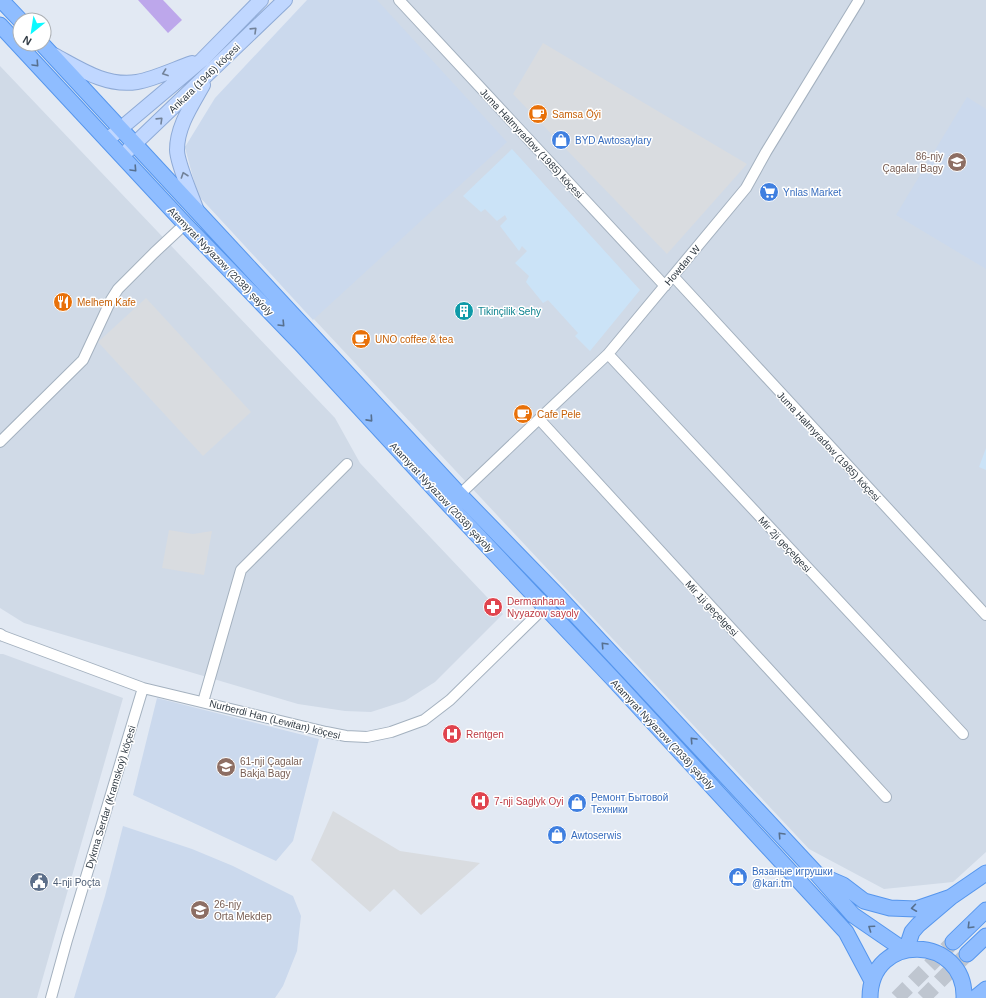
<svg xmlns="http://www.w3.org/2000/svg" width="986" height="998" font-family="Arial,sans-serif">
	<rect width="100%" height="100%" fill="#e2e9f3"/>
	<!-- residential -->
	<path fill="#d0dae7" d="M 309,0 L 986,0 L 986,852 L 953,882 L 884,889 L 809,849 L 198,195 L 185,147 Z
		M 0,66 L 335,418 L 360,463 L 503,614 L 435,682 L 405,701 L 371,712 L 345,711 L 298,704 L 24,623 L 0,608 Z
		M 0,654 L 3,654 L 123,698 L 37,998 L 0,998 Z"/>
	<!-- commercial -->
	<path fill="#cbe3f7" d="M 512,149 L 640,290 L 590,351 L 575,336 L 578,333 L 548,300 L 543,303 L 526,282 L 529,276 L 515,263 L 527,251 L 522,246 L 519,251 L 500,226 L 507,219 L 505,215 L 497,221 L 485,209 L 481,212 L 463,196 Z
		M 986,448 L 986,470 L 979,467 Z"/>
	<!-- education -->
	<path fill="#cbd9ed" d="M 307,0 L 377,0 L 507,142 L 313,320 L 198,195 L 185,147 L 215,98 Z
		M 967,97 L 986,109 L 986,269 L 896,215 Z
		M 157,698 L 319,739 L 293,841 L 276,861 L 133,795 Z
		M 123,826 L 192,849 L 233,866 L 293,896 L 301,916 L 297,951 L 283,986 L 275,998 L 74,998 L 105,896 Z"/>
	<!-- green -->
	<path fill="#bda7eb" d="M 138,0 L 163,0 L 182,20 L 168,33 Z"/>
	<!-- parking -->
	<path fill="#d9dce0" d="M 543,43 L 747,164 L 667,254 L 513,94 Z
		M 146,298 L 251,412 L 203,456 L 98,342 Z
		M 169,530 L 193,534 L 212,531 L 204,575 L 162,568 Z
		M 333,811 L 400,851 L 480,863 L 421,915 L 394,889 L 370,912 L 311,860 Z"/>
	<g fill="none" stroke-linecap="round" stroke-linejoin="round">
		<!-- primary-tunnel -->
		<path stroke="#bfc6d0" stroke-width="15" stroke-dasharray="15 8" stroke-linecap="butt" d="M 897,998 L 953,942
			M 923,998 L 967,954"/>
		<defs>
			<path id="street" d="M 399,0 L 665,286
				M 673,276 L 986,615
				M 608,354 L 963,734
				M 539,419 L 886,797
				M 0,442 L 83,360 L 111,300 L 118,289 L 154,253 L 185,224
				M 456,498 L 539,419 L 608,354 L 746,188 L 766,152 L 859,0
				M 0,634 L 3,636 L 143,688 L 326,732 L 346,736 L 367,737 L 391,732 L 424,720 L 450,700 L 557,595
				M 203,702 L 241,570 L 347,464
				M 51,998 L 67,940 L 143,688"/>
			<path id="secondary" d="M 54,55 C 80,69 106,87 137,82 C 154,79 175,69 192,63
				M 107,140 L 202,60 L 261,0
				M 122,156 L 285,0
				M 197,211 C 192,197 177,163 177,150 C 177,126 192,105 203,85"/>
			<path id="primary" d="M 1,0 L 20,20
				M 0,25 L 185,224 L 300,343 L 449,505 L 613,679 L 846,932 L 871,979
				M 42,44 L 460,495 L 557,595 L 816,873 L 853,915 L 904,950
				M 822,876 L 843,885 L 864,901 L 890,908 L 916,909 L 951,897
				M 953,942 L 986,910
				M 906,950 L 912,932 L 918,925 L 951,897 L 986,873
				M 967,954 L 986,936
				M 870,998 C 870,931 966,935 964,998
				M 975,998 L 986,989"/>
		</defs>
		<!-- street casing -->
		<use href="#street" stroke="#a4b1bf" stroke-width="12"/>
		<!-- secondary casing -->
		<use href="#secondary" stroke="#8eaad6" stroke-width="16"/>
		<!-- primary casing -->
		<use href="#primary" stroke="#5696ed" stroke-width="17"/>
		<!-- street -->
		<use href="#street" stroke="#fff" stroke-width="10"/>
		<!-- secondary -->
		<use href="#secondary" stroke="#c0d7ff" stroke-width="14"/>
		<!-- primary -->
		<use href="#primary" stroke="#8fbdff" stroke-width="15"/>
	</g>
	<!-- one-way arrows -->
	<defs><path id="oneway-chevron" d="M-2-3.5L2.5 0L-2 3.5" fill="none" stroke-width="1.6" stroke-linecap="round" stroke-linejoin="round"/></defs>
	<g stroke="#728299">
		<use href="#oneway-chevron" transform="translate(254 30) rotate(-44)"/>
		<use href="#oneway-chevron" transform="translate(165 73) rotate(160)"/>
		<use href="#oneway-chevron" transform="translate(160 120) rotate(-44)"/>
		<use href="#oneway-chevron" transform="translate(184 175) rotate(-109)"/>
	</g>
	<g stroke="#57708f">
		<use href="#oneway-chevron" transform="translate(36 64) rotate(47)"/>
		<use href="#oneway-chevron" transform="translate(134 169) rotate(47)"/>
		<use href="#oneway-chevron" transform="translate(282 324) rotate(46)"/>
		<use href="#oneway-chevron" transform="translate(370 419) rotate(48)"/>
		<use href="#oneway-chevron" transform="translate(604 645) rotate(-133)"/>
		<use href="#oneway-chevron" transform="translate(693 740) rotate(-133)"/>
		<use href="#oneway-chevron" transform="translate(781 835) rotate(-133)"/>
		<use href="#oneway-chevron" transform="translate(914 908) rotate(172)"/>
		<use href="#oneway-chevron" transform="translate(970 926) rotate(135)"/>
		<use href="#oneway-chevron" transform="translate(871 928) rotate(-145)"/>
	</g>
	<!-- icons -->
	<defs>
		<symbol id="cafe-disc" viewBox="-11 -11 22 22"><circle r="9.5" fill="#e8710a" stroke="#fff"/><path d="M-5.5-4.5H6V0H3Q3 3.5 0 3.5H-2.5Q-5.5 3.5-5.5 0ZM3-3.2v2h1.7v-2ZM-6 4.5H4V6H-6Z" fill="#fff"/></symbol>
		<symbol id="shop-disc" viewBox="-11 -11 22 22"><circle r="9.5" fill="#3f7fe0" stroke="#fff"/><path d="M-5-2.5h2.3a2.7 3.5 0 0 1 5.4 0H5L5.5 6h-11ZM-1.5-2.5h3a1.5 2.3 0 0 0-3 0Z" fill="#fff"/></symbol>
		<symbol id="school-disc" viewBox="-11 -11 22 22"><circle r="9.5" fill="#8d6e63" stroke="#fff"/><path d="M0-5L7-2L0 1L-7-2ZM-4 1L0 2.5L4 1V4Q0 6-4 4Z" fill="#fff"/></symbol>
		<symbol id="supermarket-disc" viewBox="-11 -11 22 22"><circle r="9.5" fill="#3f7fe0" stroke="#fff"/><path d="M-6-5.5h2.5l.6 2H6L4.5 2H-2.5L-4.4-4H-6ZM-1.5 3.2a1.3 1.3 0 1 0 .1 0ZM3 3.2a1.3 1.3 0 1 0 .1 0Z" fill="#fff"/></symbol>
		<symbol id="restaurant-disc" viewBox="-11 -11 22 22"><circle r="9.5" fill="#e8710a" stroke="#fff"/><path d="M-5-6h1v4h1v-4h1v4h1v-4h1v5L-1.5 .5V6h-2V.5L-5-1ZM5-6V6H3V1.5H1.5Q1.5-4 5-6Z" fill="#fff"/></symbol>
		<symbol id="building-disc" viewBox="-11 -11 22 22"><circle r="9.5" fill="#0f9aa8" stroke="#fff"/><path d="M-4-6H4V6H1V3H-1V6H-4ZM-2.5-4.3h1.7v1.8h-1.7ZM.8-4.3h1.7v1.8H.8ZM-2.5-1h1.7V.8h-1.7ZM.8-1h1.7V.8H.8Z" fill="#fff"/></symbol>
		<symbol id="pharmacy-disc" viewBox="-11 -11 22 22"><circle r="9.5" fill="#e0444e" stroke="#fff"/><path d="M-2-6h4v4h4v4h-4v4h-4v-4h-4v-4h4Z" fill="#fff"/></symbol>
		<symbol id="hospital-disc" viewBox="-11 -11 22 22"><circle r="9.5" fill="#e0444e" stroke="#fff"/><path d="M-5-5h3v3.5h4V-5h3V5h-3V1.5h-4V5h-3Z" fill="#fff"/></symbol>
		<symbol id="civic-disc" viewBox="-11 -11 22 22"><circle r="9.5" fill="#5c6f8a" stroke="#fff"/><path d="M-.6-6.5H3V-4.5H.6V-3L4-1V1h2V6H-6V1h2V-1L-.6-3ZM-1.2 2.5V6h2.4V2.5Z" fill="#fff"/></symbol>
	</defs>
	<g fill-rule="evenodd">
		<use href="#cafe-disc" x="527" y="103" width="22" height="22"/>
		<use href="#shop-disc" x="550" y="129" width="22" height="22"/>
		<use href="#school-disc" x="946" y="151" width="22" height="22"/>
		<use href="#supermarket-disc" x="758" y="181" width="22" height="22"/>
		<use href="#restaurant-disc" x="52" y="291" width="22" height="22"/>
		<use href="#building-disc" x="453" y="300" width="22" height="22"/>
		<use href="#cafe-disc" x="350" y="328" width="22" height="22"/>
		<use href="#cafe-disc" x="512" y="403" width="22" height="22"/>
		<use href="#pharmacy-disc" x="482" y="596" width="22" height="22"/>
		<use href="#hospital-disc" x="441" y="723" width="22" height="22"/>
		<use href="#school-disc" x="215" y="756" width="22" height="22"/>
		<use href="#hospital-disc" x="469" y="790" width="22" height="22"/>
		<use href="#shop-disc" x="566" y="792" width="22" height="22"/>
		<use href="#shop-disc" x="546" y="824" width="22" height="22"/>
		<use href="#shop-disc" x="727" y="866" width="22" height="22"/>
		<use href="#civic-disc" x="28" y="871" width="22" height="22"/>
		<use href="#school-disc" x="189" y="899" width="22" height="22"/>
	</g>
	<g text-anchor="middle" stroke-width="3" stroke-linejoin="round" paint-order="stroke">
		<!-- street labels -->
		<g font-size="10" fill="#323c45" stroke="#fff">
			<text transform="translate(204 78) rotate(-44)" y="4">Ankara (1946) köçesi</text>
			<text transform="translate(532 143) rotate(47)" y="4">Juma Halmyradow (1985) köçesi</text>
			<text transform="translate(221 261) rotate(46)" y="4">Atamyrat Nyýazow (2038) şaýoly</text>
			<text transform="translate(682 265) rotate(-50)" y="4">Howdan W</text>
			<text transform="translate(829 446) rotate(47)" y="4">Juma Halmyradow (1985) köçesi</text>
			<text transform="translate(442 497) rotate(47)" y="4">Atamyrat Nyýazow (2038) şaýoly</text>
			<text transform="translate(785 544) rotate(47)" y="4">Mir 2ji geçelgesi</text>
			<text transform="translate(712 608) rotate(47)" y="4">Mir 1ji geçelgesi</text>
			<text transform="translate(275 719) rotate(14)" y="4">Nurberdi Han (Lewitan) köçesi</text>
			<text transform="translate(663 734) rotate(47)" y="4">Atamyrat Nyýazow (2038) şaýoly</text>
			<text transform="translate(110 797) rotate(-73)" y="4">Dykma Serdar (Kramskoý) köçesi</text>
		</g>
		<!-- food labels -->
		<g font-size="10" fill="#c56008" stroke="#fff" text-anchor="start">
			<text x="552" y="118">Samsa Öýi</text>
			<text x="77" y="306">Melhem Kafe</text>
			<text x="375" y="343">UNO coffee &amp; tea</text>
			<text x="537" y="418">Cafe Pele</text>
		</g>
		<!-- shop labels -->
		<g font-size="10" fill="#366cbe" stroke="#fff" text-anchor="start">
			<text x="575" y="144">BYD Awtosaylary</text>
			<text x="783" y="196">Ynlas Market</text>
			<text x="591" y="801">Ремонт Бытовой<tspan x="591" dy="12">Техники</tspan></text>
			<text x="571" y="839">Awtoserwis</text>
			<text x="752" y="875">Вязаные игрушки<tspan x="752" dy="12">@kari.tm</tspan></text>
		</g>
		<!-- education labels -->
		<g font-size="10" fill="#785e54" stroke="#fff" text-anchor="start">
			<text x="943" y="160" text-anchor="end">86-njy<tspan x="943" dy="12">Çagalar Bagy</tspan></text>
			<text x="240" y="765">61-nji Çagalar<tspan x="240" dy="12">Bakja Bagy</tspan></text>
			<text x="214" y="908">26-njy<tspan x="214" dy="12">Orta Mekdep</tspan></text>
		</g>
		<!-- culture labels -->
		<g font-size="10" fill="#0d838f" stroke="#fff" text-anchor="start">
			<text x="478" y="315">Tikinçilik Sehy</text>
		</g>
		<!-- health labels -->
		<g font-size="10" fill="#be3a42" stroke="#fff" text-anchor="start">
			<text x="507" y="605">Dermanhana<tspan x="507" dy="12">Nyyazow sayoly</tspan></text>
			<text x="466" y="738">Rentgen</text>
			<text x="494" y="805">7-nji Saglyk Oyi</text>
		</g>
		<!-- service labels -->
		<g font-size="10" fill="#4e5e75" stroke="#fff" text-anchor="start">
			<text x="53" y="886">4-nji Poçta</text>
		</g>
	</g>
	<!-- north arrow -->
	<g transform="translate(32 32) rotate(210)"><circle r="19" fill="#ffffff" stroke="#adb1b5"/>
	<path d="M0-3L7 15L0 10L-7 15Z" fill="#0df9ff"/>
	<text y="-6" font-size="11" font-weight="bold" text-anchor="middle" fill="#323c45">N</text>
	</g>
</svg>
